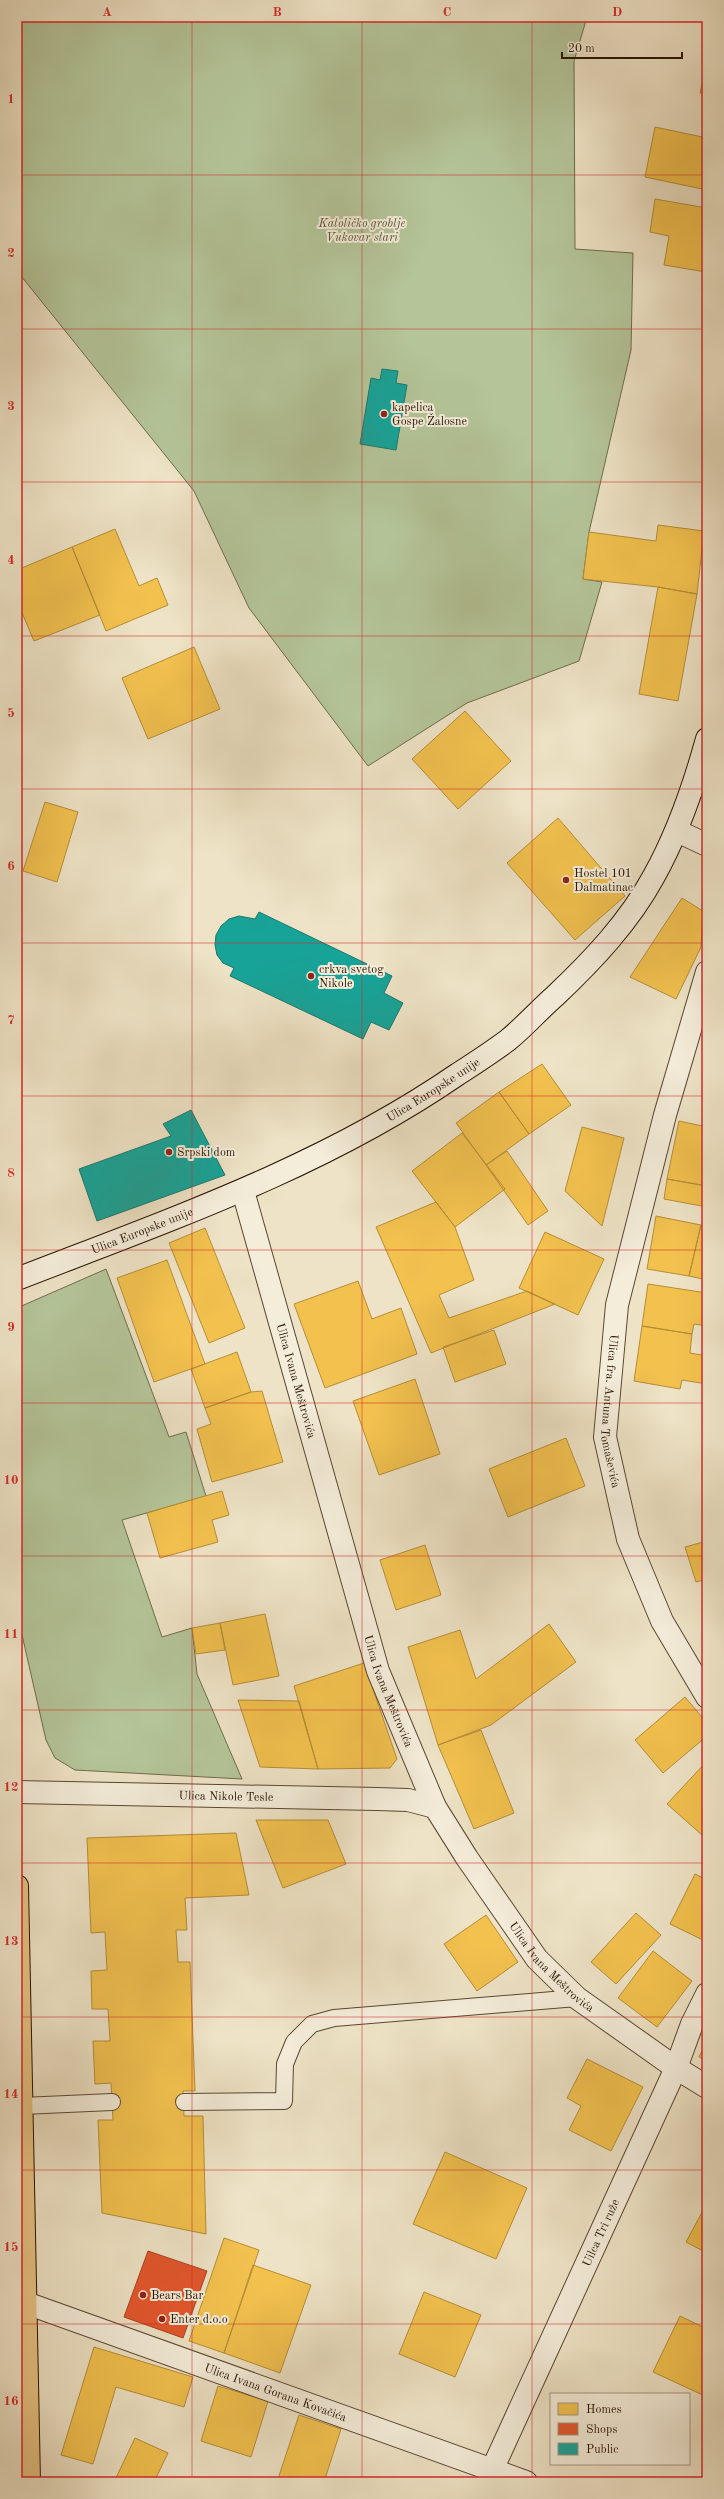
<svg xmlns="http://www.w3.org/2000/svg" width="724" height="2499" font-family="'Old Standard TT',serif">
	<rect width="100%" height="100%" fill="#eee3c6"/>
	<filter id="stains"><feTurbulence type="fractalNoise" baseFrequency=".005" numOctaves="4"/><feColorMatrix values="0 0 0 0 .2 0 0 0 0 .09 0 0 0 0 .02 0 0 0 .5 -.17"/></filter>
	<radialGradient id="worn" r=".72"><stop offset=".6" stop-color="#630" stop-opacity="0"/><stop offset="1" stop-color="#630" stop-opacity=".3"/></radialGradient>
	<!-- green -->
	<path fill="#b4c599" stroke="#6e6c4c" d="M 17,17 L 587,17 L 574,61 L 575,249 L 633,253 L 631,350 L 589,532 L 583,579 L 602,582 L 579,661 L 467,703 L 368,766 L 249,608 L 194,491 L 17,271 Z
		M 106,1269 L 169,1437 L 186,1432 L 206,1496 L 122,1520 L 162,1637 L 192,1628 L 197,1674 L 242,1779 L 75,1770 L 55,1758 L 46,1740 L 17,1613 L 17,1308 Z"/>
	<!-- homes -->
	<path fill="#f2c14e" stroke="#b58d37" d="M 707,62 L 707,94 L 700,93 Z
		M 655,127 L 707,138 L 707,190 L 645,177 Z
		M 655,199 L 707,208 L 706,272 L 664,265 L 669,236 L 650,232 Z
		M 658,525 L 704,531 L 697,594 L 658,587 L 583,579 L 589,532 L 656,541 Z
		M 115,529 L 139,586 L 157,578 L 168,605 L 106,631 L 72,547 Z
		M 72,547 L 100,615 L 34,641 L 17,601 L 17,570 Z
		M 658,587 L 697,594 L 678,701 L 639,694 Z
		M 194,647 L 220,709 L 148,739 L 122,678 Z
		M 465,711 L 511,761 L 458,809 L 412,759 Z
		M 45,802 L 78,812 L 57,882 L 23,871 Z
		M 558,818 L 625,896 L 575,940 L 507,863 Z
		M 682,898 L 703,911 L 701,947 L 676,999 L 630,977 Z
		M 707,1023 L 707,1043 L 702,1041 Z
		M 542,1064 L 571,1105 L 529,1134 L 499,1092 Z
		M 499,1092 L 529,1134 L 486,1165 L 456,1123 Z
		M 679,1121 L 707,1127 L 707,1186 L 667,1179 Z
		M 582,1127 L 624,1138 L 602,1226 L 565,1191 Z
		M 462,1133 L 505,1189 L 455,1227 L 412,1171 Z
		M 507,1151 L 548,1211 L 528,1225 L 486,1165 Z
		M 667,1179 L 707,1186 L 707,1207 L 664,1199 Z
		M 436,1202 L 455,1227 L 474,1280 L 439,1295 L 449,1318 L 527,1291 L 555,1304 L 431,1353 L 376,1227 Z
		M 656,1216 L 701,1225 L 689,1276 L 647,1269 Z
		M 701,1225 L 707,1227 L 707,1280 L 689,1276 Z
		M 205,1228 L 245,1328 L 209,1343 L 169,1243 Z
		M 545,1232 L 604,1259 L 578,1315 L 519,1288 Z
		M 167,1260 L 205,1364 L 154,1382 L 117,1278 Z
		M 358,1281 L 372,1319 L 401,1308 L 417,1354 L 325,1388 L 294,1304 Z
		M 648,1284 L 707,1293 L 707,1326 L 694,1324 L 692,1334 L 642,1326 Z
		M 642,1326 L 692,1334 L 690,1353 L 707,1356 L 707,1384 L 682,1380 L 680,1389 L 634,1381 Z
		M 494,1330 L 506,1364 L 455,1382 L 443,1347 Z
		M 237,1352 L 251,1392 L 205,1408 L 191,1369 Z
		M 415,1379 L 440,1454 L 379,1475 L 353,1401 Z
		M 262,1391 L 283,1462 L 212,1482 L 197,1429 L 211,1424 L 205,1408 L 251,1392 Z
		M 566,1438 L 585,1486 L 508,1517 L 489,1469 Z
		M 222,1491 L 229,1515 L 212,1520 L 218,1542 L 160,1558 L 147,1513 Z
		M 707,1541 L 707,1579 L 696,1582 L 685,1547 Z
		M 425,1545 L 441,1595 L 396,1610 L 380,1560 Z
		M 707,1609 L 707,1624 L 702,1611 Z
		M 265,1614 L 279,1676 L 233,1685 L 220,1623 Z
		M 220,1623 L 225,1650 L 196,1654 L 192,1628 Z
		M 549,1624 L 576,1662 L 491,1725 L 438,1745 L 408,1647 L 460,1630 L 476,1679 Z
		M 364,1663 L 397,1759 L 390,1768 L 318,1769 L 294,1686 Z
		M 685,1697 L 707,1723 L 707,1736 L 663,1773 L 635,1740 Z
		M 238,1700 L 299,1701 L 318,1769 L 260,1767 Z
		M 481,1730 L 514,1813 L 474,1829 L 438,1745 Z
		M 707,1761 L 707,1829 L 702,1835 L 667,1804 Z
		M 256,1820 L 328,1820 L 346,1864 L 283,1888 Z
		M 707,1829 L 707,1839 L 702,1835 Z
		M 236,1833 L 249,1895 L 185,1898 L 187,1930 L 176,1930 L 178,1962 L 190,1962 L 195,2091 L 183,2091 L 184,2116 L 203,2116 L 206,2234 L 102,2213 L 98,2120 L 113,2120 L 111,2083 L 95,2084 L 93,2041 L 110,2041 L 108,2009 L 92,2009 L 91,1971 L 107,1970 L 105,1932 L 91,1933 L 87,1838 Z
		M 695,1874 L 707,1880 L 707,1942 L 670,1924 Z
		M 636,1913 L 661,1935 L 616,1984 L 591,1962 Z
		M 486,1915 L 518,1962 L 477,1991 L 444,1944 Z
		M 653,1951 L 692,1981 L 657,2027 L 618,1998 Z
		M 707,2041 L 707,2061 L 699,2057 Z
		M 587,2059 L 643,2087 L 611,2151 L 569,2130 L 581,2106 L 567,2098 Z
		M 445,2152 L 527,2188 L 496,2259 L 413,2224 Z
		M 707,2203 L 707,2253 L 686,2242 Z
		M 224,2238 L 259,2250 L 224,2353 L 189,2341 Z
		M 253,2265 L 311,2285 L 280,2373 L 224,2353 Z
		M 424,2292 L 481,2315 L 455,2377 L 399,2354 Z
		M 680,2316 L 707,2329 L 707,2397 L 653,2372 Z
		M 94,2347 L 193,2377 L 184,2407 L 116,2387 L 93,2464 L 61,2455 Z
		M 218,2386 L 268,2401 L 251,2457 L 201,2441 Z
		M 299,2415 L 341,2429 L 324,2482 L 277,2482 Z
		M 135,2438 L 168,2453 L 154,2482 L 114,2482 Z"/>
	<!-- shops -->
	<path fill="#e4572e" stroke="#ac4320" d="M 17,1231 L 22,1248 L 17,1250 Z
		M 148,2251 L 207,2271 L 183,2338 L 124,2317 Z"/>
	<!-- public -->
	<path fill="#17a398" stroke="#1c786a" d="M 382,369 L 398,371 L 396,383 L 407,385 L 396,450 L 360,444 L 371,378 L 380,380 Z
		M 259,912 L 392,976 L 384,993 L 403,1003 L 389,1030 L 371,1022 L 363,1039 L 230,976 L 234,968 L 223,963 L 217,955 L 215,945 L 216,935 L 221,926 L 229,919 L 239,916 L 255,919 Z
		M 191,1110 L 225,1175 L 97,1221 L 79,1169 L 171,1136 L 163,1124 Z"/>
	<g fill="none" stroke-linecap="round" stroke-linejoin="round">
		<defs>
			<path id="lane" d="M 184,2102 L 284,2101 L 285,2064 L 294,2042 L 312,2024 L 334,2018 L 577,1998
				M 22,2106 L 112,2102"/>
			<g id="street">
				<path d="M 677,831 L 707,845"/>
				<path id="s1" d="M 707,972 L 665,1115 L 617,1305 L 605,1437 L 628,1539 L 662,1621 L 707,1697"/>
				<path id="s2" d="M 243,1191 L 378,1671 L 435,1807 L 467,1858 L 537,1959 L 577,1998 L 676,2068 L 707,2087"/>
				<path id="s3" d="M 17,1792 L 377,1799 L 408,1800 L 435,1807"/>
				<path id="s4" d="M 26,2303 L 526,2482"/>
				<path id="s5" d="M 492,2470 L 676,2068 L 692,2024 L 707,1994"/>
			</g>
			<g id="secondary">
				<path id="s6" d="M 17,1279 C 169,1220 323,1167 458,1074 C 475,1063 492,1052 508,1040 C 524,1027 539,1010 555,996 C 593,960 629,922 654,876 C 678,833 694,786 707,739"/>
			</g>
			<path id="primary" d="M 17,1886 L 29,2482"/>
		</defs>
		<!-- lane casing -->
		<use href="#lane" stroke="#5a4732" stroke-width="18"/>
		<!-- street casing -->
		<use href="#street" stroke="#5a4732" stroke-width="24"/>
		<!-- secondary casing -->
		<use href="#secondary" stroke="#281300" stroke-width="24"/>
		<!-- primary casing -->
		<use href="#primary" stroke="#281300" stroke-width="24"/>
		<!-- lane -->
		<use href="#lane" stroke="#f4edda" stroke-width="16"/>
		<!-- street -->
		<use href="#street" stroke="#f4edda" stroke-width="22"/>
		<!-- secondary -->
		<use href="#secondary" stroke="#f4edda" stroke-width="22"/>
		<!-- primary -->
		<use href="#primary" stroke="#e7c283" stroke-width="22"/>
	</g>
	<!-- grid -->
	<path fill="none" stroke="#d62828" stroke-width="1" stroke-opacity="0.55" d="M 192,17 L 192,2482M 362,17 L 362,2482M 532,17 L 532,2482M 17,175 L 707,175M 17,329 L 707,329M 17,482 L 707,482M 17,636 L 707,636M 17,789 L 707,789M 17,943 L 707,943M 17,1096 L 707,1096M 17,1250 L 707,1250M 17,1403 L 707,1403M 17,1556 L 707,1556M 17,1710 L 707,1710M 17,1863 L 707,1863M 17,2017 L 707,2017M 17,2170 L 707,2170M 17,2324 L 707,2324"/>
	<!-- markers -->
	<g fill="#8f2418" stroke="#f4edda" stroke-width="1.5">
		<circle cx="384" cy="414" r="4"/>
		<circle cx="566" cy="880" r="4"/>
		<circle cx="311" cy="976" r="4"/>
		<circle cx="169" cy="1152" r="4"/>
		<circle cx="143" cy="2295" r="4"/>
		<circle cx="162" cy="2319" r="4"/>
	</g>
	<g text-anchor="middle" stroke-width="4" stroke-linejoin="round" paint-order="stroke">
		<!-- park labels -->
		<g font-size="12" font-style="italic" fill="#595136" stroke="#f4edda">
			<text x="362" y="227">Katoličko groblje<tspan x="362" dy="14">Vukovar stari</tspan></text>
		</g>
		<!-- poi labels -->
		<g font-size="12" fill="#281300" stroke="#f4edda" text-anchor="start">
			<text x="392" y="411">kapelica<tspan x="392" dy="14">Gospe Žalosne</tspan></text>
			<text x="574" y="877">Hostel 101<tspan x="574" dy="14">Dalmatinac</tspan></text>
			<text x="319" y="973">crkva svetog<tspan x="319" dy="14">Nikole</tspan></text>
			<text x="177" y="1156">Srpski dom</text>
			<text x="151" y="2299">Bears Bar</text>
			<text x="170" y="2323">Enter d.o.o</text>
		</g>
		<!-- street labels -->
		<g font-size="12" fill="#281300" stroke="#f4edda">
			<text dy="4" stroke="none"><textPath href="#s6" startOffset="458">Ulica Europske unije</textPath></text>
			<text dy="4" stroke="none"><textPath href="#s6" startOffset="134">Ulica Europske unije</textPath></text>
			<text dy="4" stroke="none"><textPath href="#s2" startOffset="197">Ulica Ivana Meštrovića</textPath></text>
			<text dy="4" stroke="none"><textPath href="#s1" startOffset="452">Ulica fra. Antuna Tomaševića</textPath></text>
			<text dy="4" stroke="none"><textPath href="#s2" startOffset="521">Ulica Ivana Meštrovića</textPath></text>
			<text dy="4" stroke="none"><textPath href="#s3" startOffset="209">Ulica Nikole Tesle</textPath></text>
			<text dy="4" stroke="none"><textPath href="#s2" startOffset="845">Ulica Ivana Meštrovića</textPath></text>
			<text dy="4" stroke="none"><textPath href="#s5" startOffset="261">Uilca Tri ruže</textPath></text>
			<text dy="4" stroke="none"><textPath href="#s4" startOffset="265">Ulica Ivana Gorana Kovačića</textPath></text>
		</g>
	</g>
	<!-- margin -->
	<rect width="724" height="2499" fill="none" stroke="#eee3c6" stroke-width="44"/>
	<!-- legend -->
	<rect x="550" y="2393" width="140" height="72" fill="#f4edda" stroke="#a29683"/>
	<rect x="558" y="2403" width="20" height="12" fill="#f2c14e" stroke="#a29683"/>
	<text x="586" y="2413" font-size="12" fill="#281300">Homes</text>
	<rect x="558" y="2423" width="20" height="12" fill="#e4572e" stroke="#a29683"/>
	<text x="586" y="2433" font-size="12" fill="#281300">Shops</text>
	<rect x="558" y="2443" width="20" height="12" fill="#17a398" stroke="#a29683"/>
	<text x="586" y="2453" font-size="12" fill="#281300">Public</text>
	<!-- scale -->
	<path d="M562 52v6h120v-6" fill="none" stroke="#281300" stroke-width="2"/>
	<text x="568" y="52" font-size="12" fill="#281300" stroke="#f4edda" stroke-width="3" paint-order="stroke">20 m</text>
	<rect x="22" y="22" width="680" height="2455" fill="none" stroke="#d62828" stroke-width="1.5"/>
	<g font-size="13" text-anchor="middle" font-weight="bold" fill="#d62828">
		<text x="107" y="16">A</text>
		<text x="277" y="16">B</text>
		<text x="447" y="16">C</text>
		<text x="617" y="16">D</text>
		<text x="11" y="103">1</text>
		<text x="11" y="257">2</text>
		<text x="11" y="410">3</text>
		<text x="11" y="564">4</text>
		<text x="11" y="717">5</text>
		<text x="11" y="870">6</text>
		<text x="11" y="1024">7</text>
		<text x="11" y="1177">8</text>
		<text x="11" y="1331">9</text>
		<text x="11" y="1484">10</text>
		<text x="11" y="1638">11</text>
		<text x="11" y="1791">12</text>
		<text x="11" y="1945">13</text>
		<text x="11" y="2098">14</text>
		<text x="11" y="2251">15</text>
		<text x="11" y="2405">16</text>
	</g>
	<rect width="100%" height="100%" filter="url(#stains)"/>
	<rect width="100%" height="100%" fill="url(#worn)"/>
</svg>
